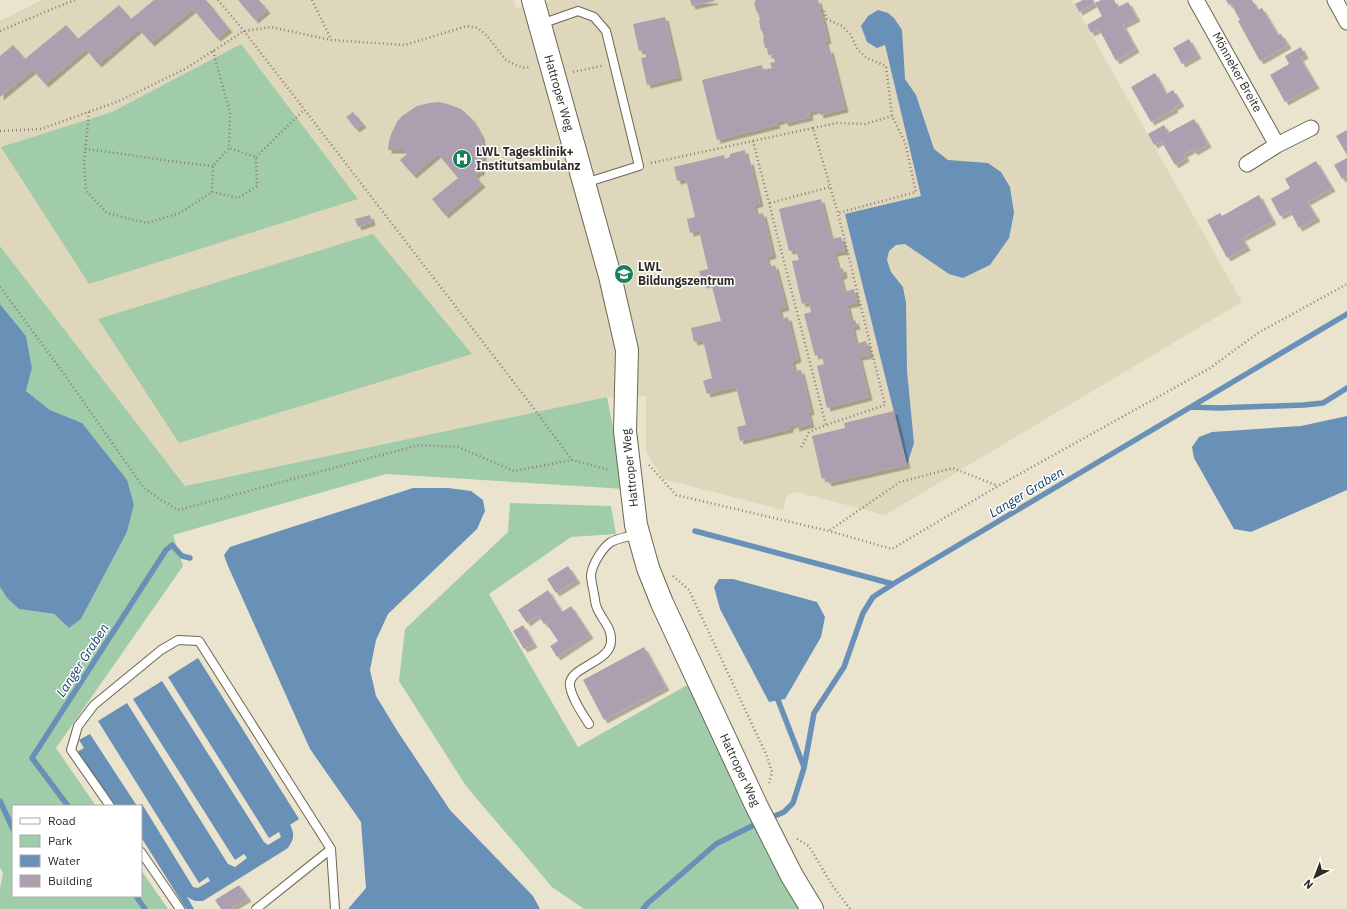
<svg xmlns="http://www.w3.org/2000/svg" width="1347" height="909" font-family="'IBM Plex Sans',sans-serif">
	<defs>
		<filter id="shadow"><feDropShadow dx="3.5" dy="3.5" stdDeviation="0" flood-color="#0004"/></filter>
	</defs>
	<rect width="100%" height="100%" fill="#eae4ce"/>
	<!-- built -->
	<path fill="#dfd7bb" d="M 42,0 L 514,0 L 516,8 L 553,0 L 1072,0 L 1242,302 L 885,515 L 797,492 L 787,495 L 783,510 L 663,479 L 646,452 L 646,396 L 607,397 L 185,486 L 0,246 L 0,21 Z"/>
	<!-- green -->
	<path fill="#a0ccaa" d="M 241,44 L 358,199 L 89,284 L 1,147 L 112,112 Z
		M 373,234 L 472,354 L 179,443 L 98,319 Z
		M 0,246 L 185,486 L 607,397 L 625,489 L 386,474 L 173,535 L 183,566 L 56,748 L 96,806 L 13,806 L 13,896 L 141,896 L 141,870 L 168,909 L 0,909 L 0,888 L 3,874 L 0,867 L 0,587 L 7,598 L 19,609 L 54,614 L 69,628 L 81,619 L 127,532 L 134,505 L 82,423 L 50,410 L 26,391 L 32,368 L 26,336 L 0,304 Z
		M 510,503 L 611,506 L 616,534 L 571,537 L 489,594 L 578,747 L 689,684 L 801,909 L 584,909 L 552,887 L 466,786 L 399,681 L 405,629 L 508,532 Z"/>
	<!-- water -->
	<path fill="#6990b7" d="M 878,10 L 888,13 L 894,18 L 902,30 L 905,79 L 916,95 L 934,149 L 948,160 L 988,163 L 1001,172 L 1010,187 L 1014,213 L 1009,238 L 990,265 L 963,278 L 949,274 L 905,244 L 896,245 L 889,251 L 887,260 L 891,272 L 903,287 L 906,303 L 907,371 L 914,443 L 907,465 L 845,214 L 921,196 L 885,45 L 877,48 L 867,42 L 861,26 L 868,16 Z
		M 0,304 L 26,336 L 32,368 L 26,391 L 50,410 L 82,423 L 127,480 L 134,505 L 127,532 L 81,619 L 69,628 L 54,614 L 19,609 L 7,598 L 0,587 Z
		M 1347,416 L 1347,490 L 1251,532 L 1234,529 L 1194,458 L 1192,447 L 1199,437 L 1212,432 L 1301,426 Z
		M 413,488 L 448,488 L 471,491 L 483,500 L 485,511 L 477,529 L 388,614 L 376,640 L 370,670 L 376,696 L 398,732 L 450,810 L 533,896 L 540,909 L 348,909 L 366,888 L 361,822 L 310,749 L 228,566 L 224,555 L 230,547 Z
		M 719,579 L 733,579 L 817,602 L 825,617 L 821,637 L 785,699 L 769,702 L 720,609 L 714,587 Z
		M 198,658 L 299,819 L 290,825 C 295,834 294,839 288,848 L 203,901 L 195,901 L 187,897 L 194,909 L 186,909 L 141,837 L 141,806 L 138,806 L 142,804 L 193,887 L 198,888 L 210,881 L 208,877 L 199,883 L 98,721 L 127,703 L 228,864 L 235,867 L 247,858 L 244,854 L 235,860 L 133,699 L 162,681 L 264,842 L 268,845 L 281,837 L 279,832 L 269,838 L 168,677 Z
		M 90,734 L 137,806 L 111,806 L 77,752 L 84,748 L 79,740 Z"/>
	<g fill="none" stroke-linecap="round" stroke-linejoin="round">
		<!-- stream -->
		<path stroke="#6990b7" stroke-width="5.5" d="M 1191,407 L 1218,408 L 1304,405 L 1323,403 L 1347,388
			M 695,531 L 893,584 L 1347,314
			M 778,700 L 804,767
			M 0,801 L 13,829
			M 68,806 L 32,758 L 166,550 L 172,545 L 182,556 L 190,558
			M 768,819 L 784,812 L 793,803 L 804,768 L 814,713 L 844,667 L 863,613 L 873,597 L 893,584
			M 136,896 L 145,909
			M 643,909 L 648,903 L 716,844 L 760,822"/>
	</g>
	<!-- building -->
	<path fill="#ad9fb0" filter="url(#shadow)" d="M 154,0 L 206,0 L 229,29 L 217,38 L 193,9 L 151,43 L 139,29 L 98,64 L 86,49 L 45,84 L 33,70 L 0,97 L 0,56 L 13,45 L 25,59 L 66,25 L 78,39 L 119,5 L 131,19 Z
		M 238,0 L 259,0 L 267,10 L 255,20 Z
		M 690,0 L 714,0 L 715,1 L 692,6 Z
		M 755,0 L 818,0 L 828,40 L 825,41 L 827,50 L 830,49 L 845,109 L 820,115 L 819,109 L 809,112 L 810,117 L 785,123 L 784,120 L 776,122 L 777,125 L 717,140 L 702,80 L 762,65 L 763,70 L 772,68 L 770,63 L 775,62 L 773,54 L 768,55 L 767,48 L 765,48 L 763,38 L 764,38 L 762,30 L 761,31 L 759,21 L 760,20 L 758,12 L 757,13 L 754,3 L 756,2 Z
		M 1083,0 L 1093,0 L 1095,3 L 1079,12 L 1075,4 Z
		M 1101,0 L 1114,0 L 1118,7 L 1128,2 L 1137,18 L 1123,25 L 1136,49 L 1116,61 L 1099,29 L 1091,33 L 1087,25 L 1102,16 L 1095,3 Z
		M 1226,0 L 1252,0 L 1258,10 L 1262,8 L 1278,35 L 1281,34 L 1288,45 L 1260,61 L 1238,21 L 1240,20 L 1236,13 L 1231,3 L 1229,5 Z
		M 665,17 L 679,77 L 647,85 L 641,58 L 646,57 L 645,50 L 639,51 L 633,24 Z
		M 1189,39 L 1198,55 L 1182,64 L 1173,48 Z
		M 1301,47 L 1305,55 L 1300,58 L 1316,85 L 1285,102 L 1270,75 L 1289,64 L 1285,56 Z
		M 1155,73 L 1166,94 L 1173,90 L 1181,103 L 1174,107 L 1175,109 L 1151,122 L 1131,87 Z
		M 439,102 L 448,104 L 461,109 L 472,119 L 481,135 L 483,148 L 483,158 L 480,167 L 482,168 L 480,173 L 478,172 L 475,176 L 482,184 L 445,215 L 432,199 L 458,178 L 438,154 L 413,175 L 400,160 L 407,154 L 404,150 L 388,150 L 389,141 L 392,132 L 397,122 L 402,116 L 417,106 L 429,103 Z
		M 353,112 L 363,124 L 356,129 L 346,117 Z
		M 1194,119 L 1208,144 L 1194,152 L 1193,149 L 1184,154 L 1186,158 L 1175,165 L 1161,141 L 1154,145 L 1148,134 L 1164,125 L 1168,133 Z
		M 1347,130 L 1347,155 L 1336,136 Z
		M 745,150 L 747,162 L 750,161 L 760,203 L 754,205 L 756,215 L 763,213 L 773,255 L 766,257 L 769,267 L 775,265 L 786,307 L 779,309 L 781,319 L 788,317 L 798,359 L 792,361 L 794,371 L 801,370 L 811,411 L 808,412 L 811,424 L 796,428 L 795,424 L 790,426 L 790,429 L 740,441 L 737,427 L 746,425 L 736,387 L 707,394 L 703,381 L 712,378 L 703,340 L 694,342 L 691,328 L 721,321 L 711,283 L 703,285 L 699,271 L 708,269 L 699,231 L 690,233 L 687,219 L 695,217 L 686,179 L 677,181 L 674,167 L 724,155 L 725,159 L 730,157 L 730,154 Z
		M 1347,158 L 1347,176 L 1342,179 L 1334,165 Z
		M 1316,161 L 1332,188 L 1307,202 L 1317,218 L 1299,228 L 1290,211 L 1280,216 L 1271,199 L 1290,188 L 1285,179 Z
		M 1259,195 L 1273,221 L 1242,238 L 1247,247 L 1227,258 L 1207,220 L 1220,213 L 1222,216 Z
		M 821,199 L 831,239 L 841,237 L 845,251 L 834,253 L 838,269 L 843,268 L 844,275 L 840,276 L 844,292 L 854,289 L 857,303 L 847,305 L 851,321 L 855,320 L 857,326 L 852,327 L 856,344 L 866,341 L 870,355 L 859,357 L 869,397 L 827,408 L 817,366 L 824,364 L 821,354 L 815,356 L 804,314 L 811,312 L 809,302 L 802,304 L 792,261 L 799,260 L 796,250 L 789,251 L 779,209 Z
		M 370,215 L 372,222 L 358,227 L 355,219 Z
		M 894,411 L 907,465 L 828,483 L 826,477 L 822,479 L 812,436 L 845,428 L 844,423 Z
		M 568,566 L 577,580 L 556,593 L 547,579 Z
		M 548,590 L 562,612 L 571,606 L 590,635 L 557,657 L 550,646 L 558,641 L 546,623 L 544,624 L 538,615 L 527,623 L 518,610 Z
		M 523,625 L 534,644 L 524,649 L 513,631 Z
		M 644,647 L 666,687 L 604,720 L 583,680 Z
		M 239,885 L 248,898 L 230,909 L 221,909 L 215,900 Z"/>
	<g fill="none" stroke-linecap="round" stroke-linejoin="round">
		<defs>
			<path id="lane" d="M 541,24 L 578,11 L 594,17 L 606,31 L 639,166 L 585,183
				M 589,724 C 582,713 572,699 570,686 C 567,667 611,663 611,641 C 612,628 602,620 597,608 C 595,604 595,598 594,594 C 593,588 591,581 591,575 C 592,565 602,548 611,542 C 618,538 629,537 637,534
				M 110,806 L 71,750 L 78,726 L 94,705 L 161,650 L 178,640 L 199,641 L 331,849 L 335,909
				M 141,852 L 180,909
				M 256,909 L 331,849"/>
			<path id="street" d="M 1196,0 L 1277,145 L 1311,128
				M 1335,0 L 1347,22
				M 1247,164 L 1277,145"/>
			<path id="secondary" d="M 533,0 L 610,276 L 627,350 L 625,431 L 636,525 L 648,568 L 662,603 L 756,805 L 792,876 L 812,909"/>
		</defs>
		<!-- lane casing -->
		<use href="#lane" stroke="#6c6653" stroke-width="10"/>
		<!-- street casing -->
		<use href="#street" stroke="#6c6653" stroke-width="17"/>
		<!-- secondary casing -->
		<use href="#secondary" stroke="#6c6653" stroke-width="24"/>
		<!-- path -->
		<path stroke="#868274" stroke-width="2.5" stroke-dasharray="1 3" stroke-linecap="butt" d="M 218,0 L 244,31 L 532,406 L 572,460
			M 312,0 L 331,39
			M 821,11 L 824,10 L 827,19 L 842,26 L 850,34 L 858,50 L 867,58 L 886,66 L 892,116 L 905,142 L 916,192 L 838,213
			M 0,31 L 57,7 L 75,0
			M 573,72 L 602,66
			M 89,112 L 84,162 L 86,191 L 107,213 L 147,223 L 180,213 L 212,192 L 213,166 L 229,148 L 230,112 L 213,51
			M 813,128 L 837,123 L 865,124 L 892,116
			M 0,131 L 41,129 L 119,101 L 185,69 L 244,31 L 271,27 L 331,40 L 405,45 L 467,26 L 478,28 L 486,35 L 506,60 L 515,65 L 525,68 L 531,67
			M 753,141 L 813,128 L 838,213 L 885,405 L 826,425
			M 85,149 C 128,154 170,162 213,166
			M 256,157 L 304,110
			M 651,163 L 753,141 L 826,425 L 809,432 L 801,448
			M 212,192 L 238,198 L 257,186 L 256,157 L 229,148
			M 770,203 L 830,187
			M 0,287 L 64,374 L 143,487 L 158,498 L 178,510 L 419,445 L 458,447 L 514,471 L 572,460 L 609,470
			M 649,465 L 676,495 L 829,531 L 892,549 L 998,486 L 1210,368 L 1258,333 L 1347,284
			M 830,530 L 900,482 L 953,468 L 998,486
			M 673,576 L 689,590 L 766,754 L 772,772 L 769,783
			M 797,839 L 809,846 L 832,885 L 850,909"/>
		<!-- lane -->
		<use href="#lane" stroke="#fff" stroke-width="8"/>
		<!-- street -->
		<use href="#street" stroke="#fff" stroke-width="15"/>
		<!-- secondary -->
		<use href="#secondary" stroke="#fff" stroke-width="22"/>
	</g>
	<!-- icons -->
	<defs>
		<symbol id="hospital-disc" viewBox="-11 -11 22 22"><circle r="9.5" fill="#18805a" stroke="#fff"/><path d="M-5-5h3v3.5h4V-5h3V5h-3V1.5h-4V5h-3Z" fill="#fff"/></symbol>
		<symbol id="school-disc" viewBox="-11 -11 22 22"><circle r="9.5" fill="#18805a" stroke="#fff"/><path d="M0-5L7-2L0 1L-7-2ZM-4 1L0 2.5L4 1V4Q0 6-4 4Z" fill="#fff"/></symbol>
	</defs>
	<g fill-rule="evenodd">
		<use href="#hospital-disc" x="451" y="148" width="22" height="22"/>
		<use href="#school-disc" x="613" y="263" width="22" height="22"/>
	</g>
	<g text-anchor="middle" stroke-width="3" stroke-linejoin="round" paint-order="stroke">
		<!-- street labels -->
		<g font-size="12" fill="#2d2b23" stroke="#fff">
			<text transform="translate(1237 72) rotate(61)" y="4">Mönneker Breite</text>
			<text transform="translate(559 93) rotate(74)" y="4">Hattroper Weg</text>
			<text transform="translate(630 468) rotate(-96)" y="4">Hattroper Weg</text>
			<text transform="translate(740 770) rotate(65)" y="4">Hattroper Weg</text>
		</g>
		<!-- poi labels -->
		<g font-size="12" font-weight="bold" fill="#2d2b23" stroke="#fff" text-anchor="start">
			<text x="476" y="156">LWL Tagesklinik+<tspan x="476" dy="14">Institutsambulanz</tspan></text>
			<text x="638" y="271">LWL<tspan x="638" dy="14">Bildungszentrum</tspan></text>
		</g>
		<!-- water labels -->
		<g font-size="13" font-style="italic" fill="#0f3b62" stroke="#fff">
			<text transform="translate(1026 492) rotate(-31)" y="5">Langer Graben</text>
			<text transform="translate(82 660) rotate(-57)" y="5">Langer Graben</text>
		</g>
	</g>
	<!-- legend -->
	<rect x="12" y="805" width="130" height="92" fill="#ffffff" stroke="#abaaa7"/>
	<rect x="20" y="818" width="20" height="6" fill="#ffffff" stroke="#abaaa7"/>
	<text x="48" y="825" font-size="12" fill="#2d2b23">Road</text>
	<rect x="20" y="835" width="20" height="12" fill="#a0ccaa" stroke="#abaaa7"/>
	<text x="48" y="845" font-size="12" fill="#2d2b23">Park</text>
	<rect x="20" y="855" width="20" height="12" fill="#6990b7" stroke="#abaaa7"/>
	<text x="48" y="865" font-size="12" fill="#2d2b23">Water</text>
	<rect x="20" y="875" width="20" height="12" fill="#ad9fb0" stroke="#abaaa7"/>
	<text x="48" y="885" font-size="12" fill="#2d2b23">Building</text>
	<!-- north arrow -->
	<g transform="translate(1315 877) rotate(222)" stroke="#ffffff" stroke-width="3" paint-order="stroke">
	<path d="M0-3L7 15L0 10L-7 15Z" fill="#2d2b23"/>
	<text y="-6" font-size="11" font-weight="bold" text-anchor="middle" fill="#2d2b23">N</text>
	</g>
</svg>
